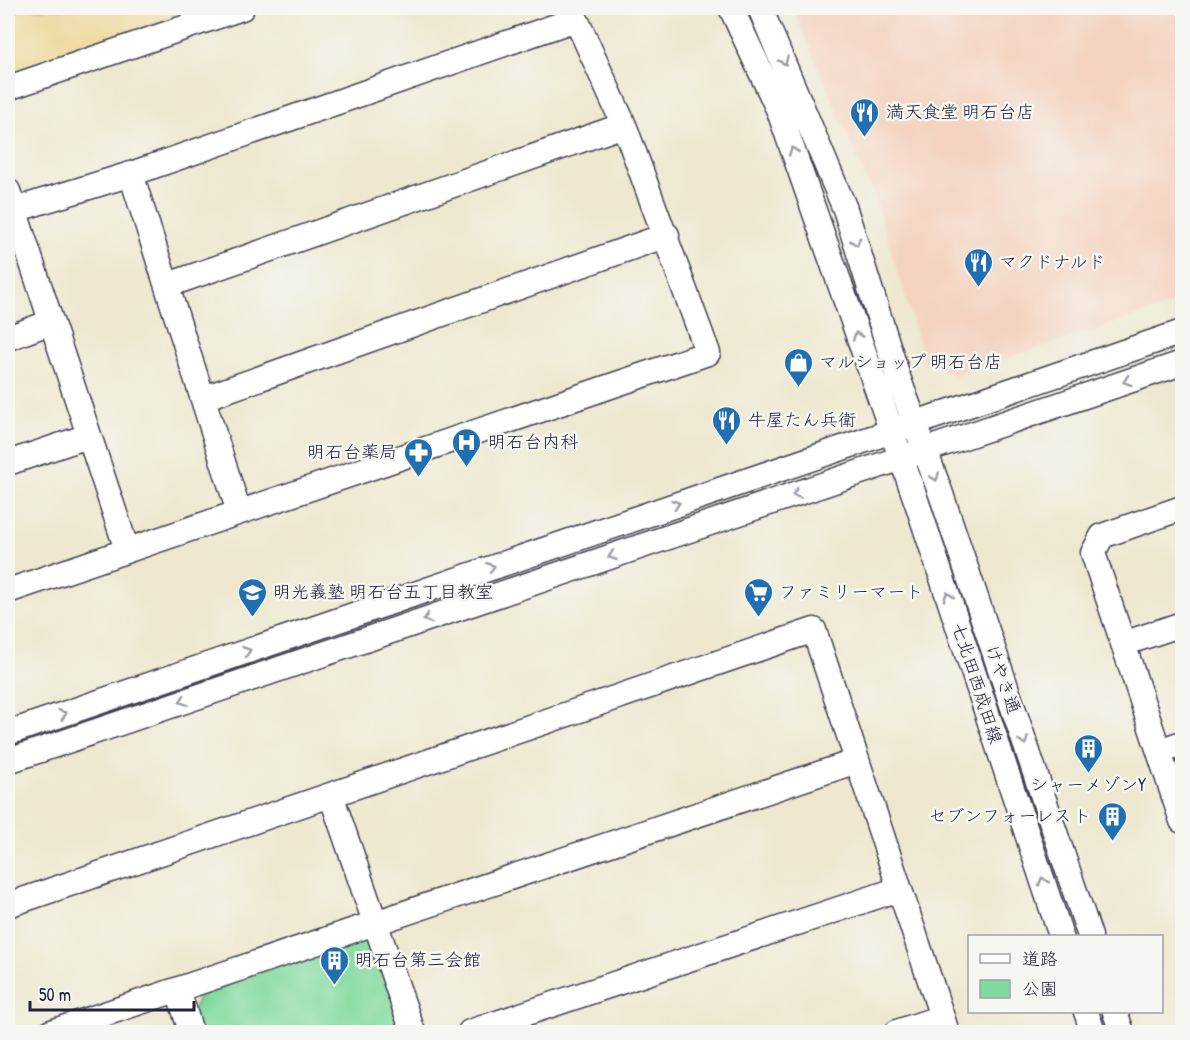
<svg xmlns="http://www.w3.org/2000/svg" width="1190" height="1040" font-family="'Patrick Hand','Klee One',sans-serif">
	<rect width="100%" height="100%" fill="#f6f6f2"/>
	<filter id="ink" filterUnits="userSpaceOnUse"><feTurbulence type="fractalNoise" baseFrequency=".0167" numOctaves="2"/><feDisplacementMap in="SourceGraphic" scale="12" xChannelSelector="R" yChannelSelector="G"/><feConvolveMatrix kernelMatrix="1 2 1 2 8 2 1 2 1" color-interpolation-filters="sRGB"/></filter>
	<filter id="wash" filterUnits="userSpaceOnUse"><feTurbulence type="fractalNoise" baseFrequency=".008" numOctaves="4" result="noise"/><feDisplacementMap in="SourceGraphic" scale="24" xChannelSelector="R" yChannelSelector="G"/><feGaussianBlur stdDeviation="1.35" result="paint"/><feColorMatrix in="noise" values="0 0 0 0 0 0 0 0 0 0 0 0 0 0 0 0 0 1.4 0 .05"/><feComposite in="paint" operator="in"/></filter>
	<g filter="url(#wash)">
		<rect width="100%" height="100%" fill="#ede8cf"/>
		<!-- built -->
		<path fill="#f4d3c0" d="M 793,8 L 1182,8 L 1182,301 L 955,375 L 924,359 L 877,204 Z"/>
		<!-- green -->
		<path fill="#82da9f" stroke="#527e6d" stroke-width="1.5" d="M 360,938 L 375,945 L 404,1032 L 197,1032 L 192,1013 L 200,992 Z"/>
		<!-- sand -->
		<path fill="#eeda9e" stroke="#887e6c" stroke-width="1.5" d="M 8,8 L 171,8 L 174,18 L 8,79 Z"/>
	</g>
	<g filter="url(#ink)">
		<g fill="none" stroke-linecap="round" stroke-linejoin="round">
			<defs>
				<path id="minor" d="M 731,8 L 779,111 L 917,503 L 1061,936
					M 760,8 L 845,209 L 899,380 L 941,494 L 1090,936
					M 8,88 L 242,8
					M 131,174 L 239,512
					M 8,191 L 127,550
					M 8,212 L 131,174 L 576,19
					M 168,285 L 624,125
					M 8,338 L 51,322
					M 204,398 L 667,235
					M 8,463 L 88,436
					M 1182,508 L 1102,536 L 1093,553 L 1182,821
					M 8,591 L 708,353 L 624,125 L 571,8
					M 1123,644 L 1182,624
					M 8,733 L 1182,332
					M 1159,751 L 1182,743
					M 8,761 L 1182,363
					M 331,795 L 413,1032
					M 8,905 L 814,630 L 947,1032
					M 178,990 L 191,1032
					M 1086,1012 L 1093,1032
					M 1115,1012 L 1122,1032
					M 51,1032 L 857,761
					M 470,1032 L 899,889
					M 897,1032 L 942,1017"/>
			</defs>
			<!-- minor casing -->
			<use href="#minor" stroke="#404051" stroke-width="27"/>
			<!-- minor -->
			<use href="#minor" stroke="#fff" stroke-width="24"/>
		</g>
		<!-- one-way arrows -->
		<defs><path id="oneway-chevron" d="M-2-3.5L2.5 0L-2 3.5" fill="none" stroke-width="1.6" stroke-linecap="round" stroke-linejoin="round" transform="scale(1.5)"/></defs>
		<g stroke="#9c9ca7">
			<use href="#oneway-chevron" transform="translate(784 61) rotate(66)"/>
			<use href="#oneway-chevron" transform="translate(793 151) rotate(-109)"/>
			<use href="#oneway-chevron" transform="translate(856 242) rotate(72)"/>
			<use href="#oneway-chevron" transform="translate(857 336) rotate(-109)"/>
			<use href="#oneway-chevron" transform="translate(1127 381) rotate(162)"/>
			<use href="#oneway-chevron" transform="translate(935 477) rotate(70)"/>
			<use href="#oneway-chevron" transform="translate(796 494) rotate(161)"/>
			<use href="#oneway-chevron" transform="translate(676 504) rotate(-19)"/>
			<use href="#oneway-chevron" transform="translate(612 556) rotate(161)"/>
			<use href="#oneway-chevron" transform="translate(491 567) rotate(-19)"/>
			<use href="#oneway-chevron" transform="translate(948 596) rotate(-108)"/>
			<use href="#oneway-chevron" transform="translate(427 619) rotate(161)"/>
			<use href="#oneway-chevron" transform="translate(247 651) rotate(-19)"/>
			<use href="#oneway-chevron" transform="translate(183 701) rotate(161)"/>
			<use href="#oneway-chevron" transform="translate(63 714) rotate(-19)"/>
			<use href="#oneway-chevron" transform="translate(1024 741) rotate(71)"/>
			<use href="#oneway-chevron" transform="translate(1043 881) rotate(-108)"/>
		</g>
	</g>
	<!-- icons -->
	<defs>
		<symbol id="restaurant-pin" viewBox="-11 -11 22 30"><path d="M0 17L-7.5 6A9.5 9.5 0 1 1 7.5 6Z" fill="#1f6fb2" stroke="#f6f6f2"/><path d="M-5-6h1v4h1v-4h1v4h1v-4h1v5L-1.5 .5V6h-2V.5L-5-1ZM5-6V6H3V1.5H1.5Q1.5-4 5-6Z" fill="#fff"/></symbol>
		<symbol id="shop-pin" viewBox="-11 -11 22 30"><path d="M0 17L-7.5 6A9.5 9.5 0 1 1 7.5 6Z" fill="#1f6fb2" stroke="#f6f6f2"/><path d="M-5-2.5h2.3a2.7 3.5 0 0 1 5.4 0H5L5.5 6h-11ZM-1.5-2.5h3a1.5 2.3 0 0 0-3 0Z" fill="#fff"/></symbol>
		<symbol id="hospital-pin" viewBox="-11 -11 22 30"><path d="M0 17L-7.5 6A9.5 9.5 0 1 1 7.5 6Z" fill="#1f6fb2" stroke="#f6f6f2"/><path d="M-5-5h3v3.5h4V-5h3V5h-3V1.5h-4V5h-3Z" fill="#fff"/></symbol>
		<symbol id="pharmacy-pin" viewBox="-11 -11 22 30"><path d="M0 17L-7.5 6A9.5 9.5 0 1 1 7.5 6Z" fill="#1f6fb2" stroke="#f6f6f2"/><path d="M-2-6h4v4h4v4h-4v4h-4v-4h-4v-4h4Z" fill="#fff"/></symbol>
		<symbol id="school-pin" viewBox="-11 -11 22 30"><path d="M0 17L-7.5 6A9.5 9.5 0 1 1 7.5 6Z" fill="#1f6fb2" stroke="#f6f6f2"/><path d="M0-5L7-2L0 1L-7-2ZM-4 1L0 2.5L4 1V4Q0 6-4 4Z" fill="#fff"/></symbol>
		<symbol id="supermarket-pin" viewBox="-11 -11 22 30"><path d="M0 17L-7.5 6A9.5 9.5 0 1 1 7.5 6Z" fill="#1f6fb2" stroke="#f6f6f2"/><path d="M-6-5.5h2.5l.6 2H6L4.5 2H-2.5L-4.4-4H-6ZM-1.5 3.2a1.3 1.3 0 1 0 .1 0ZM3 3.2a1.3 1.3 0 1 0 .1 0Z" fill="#fff"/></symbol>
		<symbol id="building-pin" viewBox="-11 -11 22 30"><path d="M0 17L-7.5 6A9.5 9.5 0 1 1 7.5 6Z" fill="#1f6fb2" stroke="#f6f6f2"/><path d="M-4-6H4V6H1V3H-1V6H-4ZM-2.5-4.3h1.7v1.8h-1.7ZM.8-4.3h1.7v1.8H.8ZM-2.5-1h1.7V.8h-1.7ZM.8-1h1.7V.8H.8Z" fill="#fff"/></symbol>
	</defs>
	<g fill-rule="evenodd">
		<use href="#restaurant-pin" x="848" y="96" width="33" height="45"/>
		<use href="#restaurant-pin" x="962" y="246" width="33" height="45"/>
		<use href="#shop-pin" x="782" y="346" width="33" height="45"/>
		<use href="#restaurant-pin" x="710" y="404" width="33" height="45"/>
		<use href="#hospital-pin" x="450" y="426" width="33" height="45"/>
		<use href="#pharmacy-pin" x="402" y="436" width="33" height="45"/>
		<use href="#school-pin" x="236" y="576" width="33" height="45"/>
		<use href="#supermarket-pin" x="742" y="576" width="33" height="45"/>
		<use href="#building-pin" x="1072" y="732" width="33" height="45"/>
		<use href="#building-pin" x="1096" y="800" width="33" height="45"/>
		<use href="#building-pin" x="318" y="944" width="33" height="45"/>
	</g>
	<g text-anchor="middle" stroke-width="5" stroke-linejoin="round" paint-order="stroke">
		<!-- poi labels -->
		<g font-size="18" fill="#22223b" stroke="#f6f6f2" text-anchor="start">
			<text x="886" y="118">満天食堂 明石台店</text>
			<text x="999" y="268">マクドナルド</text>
			<text x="819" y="368">マルショップ 明石台店</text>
			<text x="748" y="426">牛屋たん兵衛</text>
			<text x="488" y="448">明石台内科</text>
			<text x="397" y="458" text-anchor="end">明石台薬局</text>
			<text x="273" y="598">明光義塾 明石台五丁目教室</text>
			<text x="779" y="598">ファミリーマート</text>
			<text x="1088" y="791" text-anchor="middle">シャーメゾンY</text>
			<text x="1091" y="822" text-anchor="end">セブンフォーレスト</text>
			<text x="355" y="966">明石台第三会館</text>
		</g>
		<!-- street labels -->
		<g font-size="18" fill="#22223b" stroke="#f6f6f2">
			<text transform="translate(1003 679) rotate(71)" y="6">けやき通</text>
			<text transform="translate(977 683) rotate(72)" y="6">七北田西成田線</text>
		</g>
	</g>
	<!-- margin -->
	<rect width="1190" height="1040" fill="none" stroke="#f6f6f2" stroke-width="30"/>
	<!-- legend -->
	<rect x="968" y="935" width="195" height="78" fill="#f6f6f2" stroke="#a1a1a9" stroke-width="1.5"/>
	<rect x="980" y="954" width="30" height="9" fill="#ffffff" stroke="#a1a1a9" stroke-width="1.5"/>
	<text x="1022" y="965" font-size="18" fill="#22223b">道路</text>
	<rect x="980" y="980" width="30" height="18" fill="#82da9f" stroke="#a1a1a9" stroke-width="1.5"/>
	<text x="1022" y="995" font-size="18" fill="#22223b">公園</text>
	<!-- scale -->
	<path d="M30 1001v9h164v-9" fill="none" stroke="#22223b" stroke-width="3"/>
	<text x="39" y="1001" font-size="18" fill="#22223b" stroke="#f6f6f2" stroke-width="4.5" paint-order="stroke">50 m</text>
</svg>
